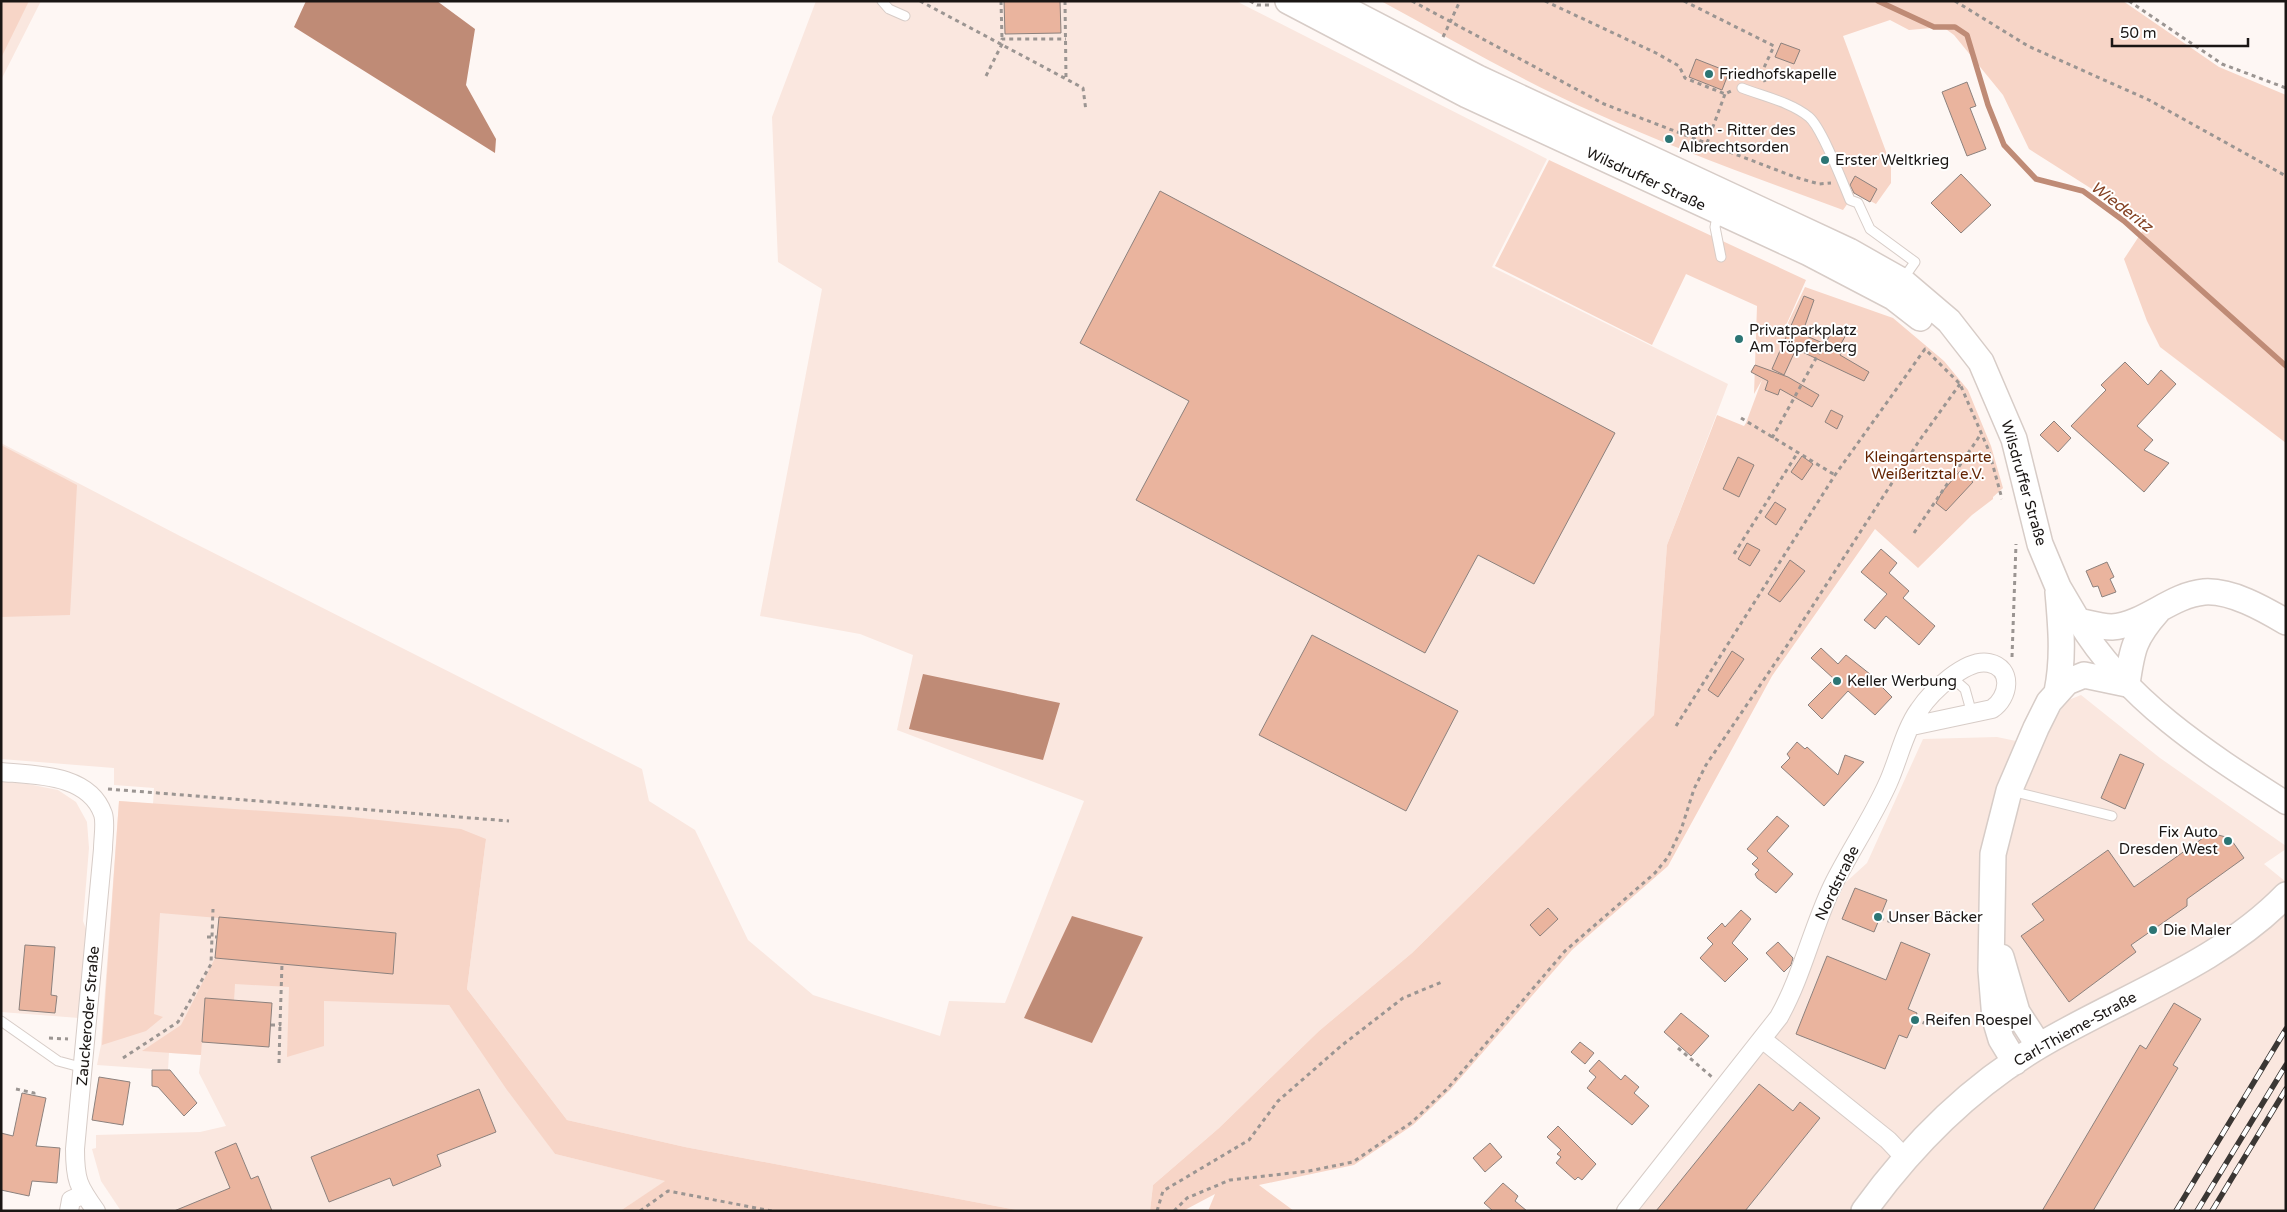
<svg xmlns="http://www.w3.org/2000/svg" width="2287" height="1212" font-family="'Varela Round',sans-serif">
	<rect width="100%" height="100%" fill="#fef7f4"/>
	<!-- built -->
	<path fill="#fae7df" d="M 1,1 L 41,1 L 1,80 Z
		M 816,1 L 1236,1 L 1547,159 L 1492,267 L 1728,384 L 1667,545 L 1654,715 L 1412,953 L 1319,1031 L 1219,1128 L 1153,1185 L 1150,1211 L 1022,1211 L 685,1147 L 567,1120 L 467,989 L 486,839 L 449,1005 L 555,1154 L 666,1181 L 620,1211 L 121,1211 L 101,1181 L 92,1149 L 96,1148 L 96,1135 L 200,1132 L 226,1126 L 199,1073 L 201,1055 L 169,1053 L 168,1070 L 97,1065 L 101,1045 L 119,801 L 153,804 L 154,788 L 114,785 L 114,768 L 1,759 L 1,443 L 180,536 L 642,769 L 649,801 L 695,830 L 748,940 L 813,995 L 940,1036 L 949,1001 L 1005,1003 L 1084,801 L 897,730 L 913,655 L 860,634 L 760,616 L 822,289 L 778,262 L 772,117 Z
		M 2081,695 L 2160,758 L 2286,846 L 2286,849 L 2264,864 L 2286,882 L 2286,1211 L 1632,1211 L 1785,1016 L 1845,883 L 1867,863 L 1923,739 L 1997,737 L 2040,746 L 2066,701 Z
		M 1,781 L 28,784 L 58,790 L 76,802 L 87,822 L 89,848 L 83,921 L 86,929 L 86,944 L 79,1018 L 1,1012 Z"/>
	<!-- green -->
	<path fill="#f7d5c7" d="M 1,1 L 29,1 L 1,58 Z
		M 1381,1 L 2123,1 L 2219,67 L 2286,95 L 2286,443 L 2160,347 L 2147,321 L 2124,259 L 2147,224 L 2029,149 L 2003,95 L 1954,35 L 1943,27 L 1909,30 L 1890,20 L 1843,36 L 1891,165 L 1891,183 L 1876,204 L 1855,193 L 1843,210 C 1759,179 1675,149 1593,112 C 1520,80 1451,39 1381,1 Z
		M 1549,160 L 1806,280 L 1776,348 L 1805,287 L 1893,318 L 1944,361 L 1968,390 L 1991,446 L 2003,488 L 1993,497 L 1993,499 L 1972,515 L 1918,568 L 1875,529 L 1772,676 L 1668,866 L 1572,950 L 1450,1090 L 1413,1125 L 1354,1165 L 1259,1185 L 1294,1211 L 1208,1211 L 1215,1194 L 1183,1211 L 1150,1211 L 1153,1185 L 1219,1128 L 1319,1031 L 1412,953 L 1654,715 L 1667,545 L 1717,415 L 1744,426 L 1746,423 L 1762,380 L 1754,394 L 1757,306 L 1686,274 L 1652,345 L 1495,266 Z
		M 1,445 L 77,485 L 70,615 L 1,617 Z
		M 119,801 L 351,817 L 461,829 L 486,839 L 467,989 L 567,1120 L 685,1147 L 1022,1211 L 620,1211 L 665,1181 L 555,1154 L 507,1090 L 449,1005 L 324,1001 L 324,1046 L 287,1057 L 289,987 L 235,984 L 234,1001 L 205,999 L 201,1055 L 142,1051 L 181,1025 L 215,958 L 392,974 L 396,933 L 160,913 L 154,1014 L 163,1017 L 146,1031 L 102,1045 Z"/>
	<!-- water -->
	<path fill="#bf8b76" d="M 306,1 L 437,1 L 475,29 L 466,85 L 496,139 L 495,153 L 294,27 Z
		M 923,674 L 1060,703 L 1043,760 L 909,729 Z
		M 1072,916 L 1143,937 L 1092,1043 L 1024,1018 Z"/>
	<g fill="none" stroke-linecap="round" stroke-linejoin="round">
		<!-- stream -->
		<path stroke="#bf8b76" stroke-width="5.5" d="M 1878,1 L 1934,27 L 1955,27 L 1967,35 L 1988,105 L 2004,145 L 2036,179 L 2083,191 L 2124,221 L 2286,366"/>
	</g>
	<!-- building -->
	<path fill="#eab49e" stroke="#8c817d" d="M 1004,1 L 1060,1 L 1061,33 L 1005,34 Z
		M 1781,43 L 1800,50 L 1794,64 L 1775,57 Z
		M 1696,59 L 1729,72 L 1722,90 L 1689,77 Z
		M 1967,82 L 1976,106 L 1970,108 L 1986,149 L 1967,156 L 1942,92 Z
		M 1961,174 L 1991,205 L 1961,233 L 1931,203 Z
		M 1855,176 L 1877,189 L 1870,202 L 1854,193 L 1850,185 Z
		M 1160,191 L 1615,433 L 1534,584 L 1478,555 L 1425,653 L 1136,500 L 1189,401 L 1080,343 Z
		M 1804,296 L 1814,300 L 1802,334 L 1825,344 L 1835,326 L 1847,333 L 1837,351 L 1841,353 L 1840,355 L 1869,372 L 1864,381 L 1796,349 L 1784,375 L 1772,369 Z
		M 2125,362 L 2148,385 L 2161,370 L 2176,384 L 2137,426 L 2153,440 L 2144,450 L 2169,463 L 2144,492 L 2071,426 L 2106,390 L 2101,385 Z
		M 1755,365 L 1788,377 L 1819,395 L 1812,407 L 1780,389 L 1778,395 L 1765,390 L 1768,381 L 1751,372 Z
		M 1831,410 L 1843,416 L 1837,429 L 1825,422 Z
		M 2054,421 L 2071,438 L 2058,452 L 2040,435 Z
		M 1802,456 L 1813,464 L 1802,480 L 1791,472 Z
		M 1738,457 L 1754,465 L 1739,497 L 1723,489 Z
		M 1960,471 L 1973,482 L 1946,511 L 1936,503 L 1942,492 Z
		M 1775,502 L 1786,509 L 1776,525 L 1765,517 Z
		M 1747,543 L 1760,550 L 1750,566 L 1738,559 Z
		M 1881,549 L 1897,563 L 1889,573 L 1909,591 L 1903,598 L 1935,626 L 1919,645 L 1886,616 L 1875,629 L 1864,620 L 1887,594 L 1861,572 Z
		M 1790,560 L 1805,571 L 1780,602 L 1768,594 Z
		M 2107,562 L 2114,577 L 2110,579 L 2116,592 L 2102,597 L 2098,586 L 2093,587 L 2086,571 Z
		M 1312,635 L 1458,711 L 1406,811 L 1259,735 Z
		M 1821,648 L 1838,664 L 1846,655 L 1880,682 L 1878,683 L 1892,697 L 1875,715 L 1848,691 L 1822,719 L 1808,705 L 1834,679 L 1811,658 Z
		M 1732,651 L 1744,659 L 1718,697 L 1708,690 Z
		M 1797,742 L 1805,749 L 1807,747 L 1838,775 L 1845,755 L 1864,762 L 1824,806 L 1781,767 L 1790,758 L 1787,754 Z
		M 2120,754 L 2144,764 L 2125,809 L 2101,798 Z
		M 1777,816 L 1789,826 L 1767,851 L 1793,874 L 1776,893 L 1757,878 L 1755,874 L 1759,870 L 1752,864 L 1758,858 L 1747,849 Z
		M 2210,833 L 2230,838 L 2244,858 L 2187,899 L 2187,906 L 2131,945 L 2136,952 L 2069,1002 L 2021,936 L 2044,920 L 2032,904 L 2108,850 L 2134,887 Z
		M 1855,888 L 1887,900 L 1874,932 L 1842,919 Z
		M 1548,908 L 1558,919 L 1540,936 L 1530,925 Z
		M 1741,910 L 1751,919 L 1732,943 L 1748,959 L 1725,982 L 1700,958 L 1713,944 L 1707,938 L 1722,923 L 1725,927 Z
		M 219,917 L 396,933 L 393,974 L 215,958 Z
		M 1778,942 L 1793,958 L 1791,965 L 1784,972 L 1766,953 Z
		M 1901,942 L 1930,954 L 1908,1009 L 1917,1013 L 1915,1020 L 1907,1038 L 1899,1035 L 1885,1069 L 1796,1034 L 1827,956 L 1886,980 Z
		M 25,945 L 55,947 L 51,995 L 57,996 L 55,1013 L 19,1010 Z
		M 205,998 L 272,1003 L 269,1047 L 202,1042 Z
		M 2174,1003 L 2201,1019 L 2173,1065 L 2178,1068 L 2093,1211 L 2042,1211 L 2140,1045 L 2146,1049 Z
		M 1681,1013 L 1709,1036 L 1691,1056 L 1664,1032 Z
		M 1580,1042 L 1594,1053 L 1585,1064 L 1571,1052 Z
		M 1599,1060 L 1621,1080 L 1625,1075 L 1639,1087 L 1634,1093 L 1649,1106 L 1632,1125 L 1587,1088 L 1596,1077 L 1589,1071 Z
		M 152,1070 L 170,1070 L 197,1103 L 184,1116 L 158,1087 L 152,1086 Z
		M 99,1077 L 130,1082 L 123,1125 L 92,1120 Z
		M 1759,1084 L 1793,1111 L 1800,1102 L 1820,1118 L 1745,1211 L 1656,1211 Z
		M 479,1089 L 496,1132 L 437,1155 L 441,1166 L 393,1186 L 390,1178 L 329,1202 L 311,1157 Z
		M 22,1093 L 46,1098 L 36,1146 L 60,1148 L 57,1183 L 32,1181 L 29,1196 L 1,1190 L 1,1133 L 13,1136 Z
		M 1558,1126 L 1596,1164 L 1582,1180 L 1578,1177 L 1575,1180 L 1556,1163 L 1561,1157 L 1557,1154 L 1561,1150 L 1547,1137 Z
		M 236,1143 L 251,1179 L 258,1176 L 272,1211 L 174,1211 L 230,1188 L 215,1152 Z
		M 1490,1143 L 1502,1157 L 1485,1172 L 1473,1158 Z
		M 1503,1183 L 1518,1196 L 1515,1201 L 1527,1211 L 1493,1211 L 1484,1203 Z"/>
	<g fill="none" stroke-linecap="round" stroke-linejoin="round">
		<defs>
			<path id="service" d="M 882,1 L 889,9 L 905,16
				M 1742,88 C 1762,96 1791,102 1809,117 C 1822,128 1842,181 1850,200 L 1858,203 L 1870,229 L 1915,262 L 1903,279
				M 1718,212 L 1715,227 L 1721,257
				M 1949,675 L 1965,689 L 1972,714
				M 2011,791 L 2112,816
				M 1,1021 L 58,1061 L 84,1068"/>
			<path id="minor" d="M 1,772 C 36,775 89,774 103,814 C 106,823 103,838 103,849 L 75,1149 C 75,1180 78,1186 96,1211
				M 1762,1039 L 1888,1140 L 1906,1159
				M 69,1211 L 71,1200 L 84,1194
				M 1626,1211 L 1779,1017 C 1802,976 1812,929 1832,887 C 1849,852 1872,819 1888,783 C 1898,761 1905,729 1919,710 C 1931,692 1966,658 1989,663 C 2014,668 2009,698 1992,709 L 1912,726"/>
			<path id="tertiary" d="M 2078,621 C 2127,702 2208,753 2286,803"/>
			<path id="secondary" d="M 1288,1 L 1467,95 L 1809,253 L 1893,297 L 1920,318
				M 1330,1 L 1478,78 L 1849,251 L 1902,281 L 1949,321 L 1981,362 L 2014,439 L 2040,544 L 2058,587 L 2078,621 C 2088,623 2100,627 2112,627 C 2144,625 2171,595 2204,592 C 2231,590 2264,609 2286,622
				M 2057,692 C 2064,658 2061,626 2058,592
				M 2001,957 L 2017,1012 L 2039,1046
				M 2015,1062 L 2001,1039 L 1995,1019 L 1991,970 L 1993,854 L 2009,791 L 2036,728 L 2049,702 L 2067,682 L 2084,675 L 2127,684 C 2132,649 2134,638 2158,611
				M 1864,1211 C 1911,1146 1970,1087 2039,1046 C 2121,997 2218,965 2286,895"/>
		</defs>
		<!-- service casing -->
		<use href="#service" stroke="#d7ccc7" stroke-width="11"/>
		<!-- minor casing -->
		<use href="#minor" stroke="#d7ccc7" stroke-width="20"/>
		<!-- tertiary casing -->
		<use href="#tertiary" stroke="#d7ccc7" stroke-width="25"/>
		<!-- secondary casing -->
		<use href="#secondary" stroke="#d7ccc7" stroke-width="28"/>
		<!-- path -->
		<path stroke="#9b9592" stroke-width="3" stroke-dasharray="4 4" stroke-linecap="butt" d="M 920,1 L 1083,88 L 1086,111
			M 1001,1 L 1002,39
			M 1065,1 L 1066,78
			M 1250,1 L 1257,5 L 1269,5
			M 1412,1 L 1604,104 L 1795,177 L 1819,184 L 1831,183
			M 1545,1 L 1656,53 L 1679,66 L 1685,78 L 1725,94 L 1731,91
			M 1684,1 L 1774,46 L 1762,72 L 1765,82
			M 1955,1 L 2028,46 L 2149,100 L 2286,176
			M 2129,1 L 2222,64 L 2286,88
			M 1443,37 L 1460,1
			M 986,76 L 1002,44 L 1002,39 L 1066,39
			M 1707,143 L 1725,94
			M 1741,418 L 1835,475
			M 1772,438 L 1826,340
			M 1914,533 L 1981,434
			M 1734,554 L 1798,452
			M 2012,657 L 2016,544
			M 1676,726 L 1835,475 L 1925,349 L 1960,384 L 1989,451 L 2002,499
			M 108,789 L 509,821
			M 1880,918 L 1894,923
			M 207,937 L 217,937
			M 1915,1020 L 1924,1023
			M 271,1025 L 280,1025 L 282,964
			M 49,1038 L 68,1039
			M 1678,1048 L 1712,1077
			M 123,1058 L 178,1022 L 211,964 L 213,909
			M 279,1063 L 280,1025
			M 16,1089 L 34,1093 L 34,1095
			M 640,1211 L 668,1191 L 772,1211
			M 1157,1211 L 1163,1191 L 1249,1140 L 1278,1101 L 1341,1046 L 1403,998 L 1442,982
			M 1174,1211 L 1187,1198 L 1230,1180 L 1309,1171 L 1353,1162 L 1412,1122 L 1448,1088 L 1565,951 L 1655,873 L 1668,857 L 1681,830 L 1694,789 L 1706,765 L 1788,644 L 1919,441 L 1960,384"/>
		<!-- service -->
		<use href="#service" stroke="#fff" stroke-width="9"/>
		<!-- minor -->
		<use href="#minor" stroke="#fff" stroke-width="18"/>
		<!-- tertiary -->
		<use href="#tertiary" stroke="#fff" stroke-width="22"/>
		<!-- secondary -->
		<use href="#secondary" stroke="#fff" stroke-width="25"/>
		<defs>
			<path id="rail" d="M 2176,1211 L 2286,1029
				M 2197,1211 L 2286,1065
				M 2212,1211 L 2286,1089"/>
		</defs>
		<!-- rail casing -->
		<use href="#rail" stroke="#3b3734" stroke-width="5.5"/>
		<!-- rail -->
		<use href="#rail" stroke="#fff" stroke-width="4" stroke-dasharray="11" stroke-linecap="butt"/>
	</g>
	<!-- markers -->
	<g fill="#2c7574" stroke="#fff" stroke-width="2">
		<circle cx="1709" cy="74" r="5"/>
		<circle cx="1669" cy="139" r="5"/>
		<circle cx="1825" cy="160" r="5"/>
		<circle cx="1739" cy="339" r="5"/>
		<circle cx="1837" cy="681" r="5"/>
		<circle cx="2228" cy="841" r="5"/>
		<circle cx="1878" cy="917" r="5"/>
		<circle cx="2153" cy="930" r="5"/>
		<circle cx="1915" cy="1020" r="5"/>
	</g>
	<g text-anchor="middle" stroke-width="4" stroke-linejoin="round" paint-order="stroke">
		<!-- poi labels -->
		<g font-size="15" fill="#1a1614" stroke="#fff" text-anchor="start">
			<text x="1719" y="79">Friedhofskapelle</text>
			<text x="1679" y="135">Rath - Ritter des<tspan x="1679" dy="17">Albrechtsorden</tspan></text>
			<text x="1835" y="165">Erster Weltkrieg</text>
			<text x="1749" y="335">Privatparkplatz<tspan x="1749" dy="17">Am Töpferberg</tspan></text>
			<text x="1847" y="686">Keller Werbung</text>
			<text x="2218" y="837" text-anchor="end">Fix Auto<tspan x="2218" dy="17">Dresden West</tspan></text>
			<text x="1888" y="922">Unser Bäcker</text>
			<text x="2163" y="935">Die Maler</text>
			<text x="1925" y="1025">Reifen Roespel</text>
		</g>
		<!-- street labels -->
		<g font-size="15" fill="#1a1614" stroke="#fff">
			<text transform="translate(1646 179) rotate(25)" y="5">Wilsdruffer Straße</text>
			<text transform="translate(2024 483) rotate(74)" y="5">Wilsdruffer Straße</text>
			<text transform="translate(1837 883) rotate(-64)" y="5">Nordstraße</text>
			<text transform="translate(88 1016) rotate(-85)" y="5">Zauckeroder Straße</text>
			<text transform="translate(2075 1029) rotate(-29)" y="5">Carl-Thieme-Straße</text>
		</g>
		<!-- park labels -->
		<g font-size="15" fill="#642503" stroke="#fff">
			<text x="1928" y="462">Kleingartensparte<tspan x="1928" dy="17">Weißeritztal e.V.</tspan></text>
		</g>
		<!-- water labels -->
		<g font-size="16" font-style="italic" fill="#844224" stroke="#fff">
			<text transform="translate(2122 206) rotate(37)" y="6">Wiederitz</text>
		</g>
	</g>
	<!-- border -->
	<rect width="2287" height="1212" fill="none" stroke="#1a1614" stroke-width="5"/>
	<!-- scale -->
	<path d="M2112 38v8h136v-8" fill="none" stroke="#1a1614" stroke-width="2.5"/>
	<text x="2120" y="38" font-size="15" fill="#1a1614" stroke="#ffffff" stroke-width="4" paint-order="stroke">50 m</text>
</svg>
